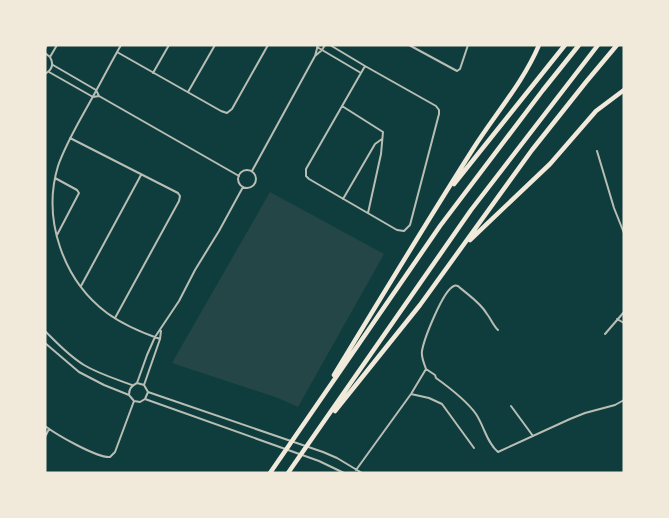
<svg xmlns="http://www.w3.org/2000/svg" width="669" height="518" font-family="Lato,sans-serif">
	<rect width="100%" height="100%" fill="#0f3d3e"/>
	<!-- green -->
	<path fill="#244646" d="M 270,192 L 384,254 L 298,407 L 278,398 L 172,363 Z"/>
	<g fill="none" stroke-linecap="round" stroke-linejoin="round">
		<!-- minor -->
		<path stroke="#b8beb3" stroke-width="2" d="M 121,45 C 109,66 98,88 86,109 C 76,127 65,146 58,166 C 42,219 63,280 107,313 C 122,324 143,333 160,339
			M 318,45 L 315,56 L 322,50 L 325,45
			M 330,45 L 365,66
			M 409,45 L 457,71 L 460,69 L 468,45
			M 317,47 L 361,73
			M 45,49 L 47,45
			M 117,52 L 221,111 L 227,113 L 232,109 L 268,45
			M 45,53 L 50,57 C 54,64 52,70 45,74
			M 50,57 L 57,45
			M 53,65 L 96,90 L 99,96
			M 365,66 L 436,106 L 439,110 L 439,114 L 410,225 L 404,231 L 397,230 L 309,179 L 306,176 L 306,169 Z
			M 49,72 L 93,97 L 99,96 L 239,176
			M 153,73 L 169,45
			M 188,92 L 215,45
			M 342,106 L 383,132 L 381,154 L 368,213
			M 70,138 L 178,193 L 180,196 L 179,201 L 115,318
			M 597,151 L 614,208 L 624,233
			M238 179a9 9 0 1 1 18 0a9 9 0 1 1-18 0Z
			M 252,171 L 315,56
			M 55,178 L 77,190 L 79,193 L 57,235
			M 343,199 L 375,144 L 382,139
			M 81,286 L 141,175
			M 617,319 L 624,323
			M 45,331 C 57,343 69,356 84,365 C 99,374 116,379 132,385
			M 605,334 L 624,312
			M 45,343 L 79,372 L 104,385 L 129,395 L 134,401 L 140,402 L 145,399 L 148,392 L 144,385 L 137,383
			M 426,369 L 435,375 L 436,378 C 450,388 466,400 476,414 C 484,426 487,443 498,452 L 570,419 L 585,413 L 615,405 L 624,400
			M 144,385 L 160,339 L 161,331
			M 148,392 L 323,452 L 337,458 L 362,473
			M 411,394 L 429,398 L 442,404 L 474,448
			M 129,395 C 129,389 131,386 137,383 L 147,355 L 155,337 L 179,301 L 195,270 L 219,231 L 243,187
			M 145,399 L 319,461 L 344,473
			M 511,406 L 533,436
			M 45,426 C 57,435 97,458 110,457 L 115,452 L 134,401
			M 45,437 L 49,429
			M 356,470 L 411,394 L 426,369 C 424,363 421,357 422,351 C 424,339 443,290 454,286 C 455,285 457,286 458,286 C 468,295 480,302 487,314 C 491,319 493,325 498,330"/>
		<!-- motorway -->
		<path stroke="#f1e9da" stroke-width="4.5" d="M 454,184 L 565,45
			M 470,240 L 550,164 L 596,111 L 624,90
			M 334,375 C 380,299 426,223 473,149 C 495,114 523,83 539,45
			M 335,411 L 420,305 L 532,150 L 586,82 L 617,45
			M 270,473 L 440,226 L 543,90 L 579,45
			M 288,473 L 471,210 L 598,45"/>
	</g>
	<!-- border -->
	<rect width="669" height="518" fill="none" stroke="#f1e9da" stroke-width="93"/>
</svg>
